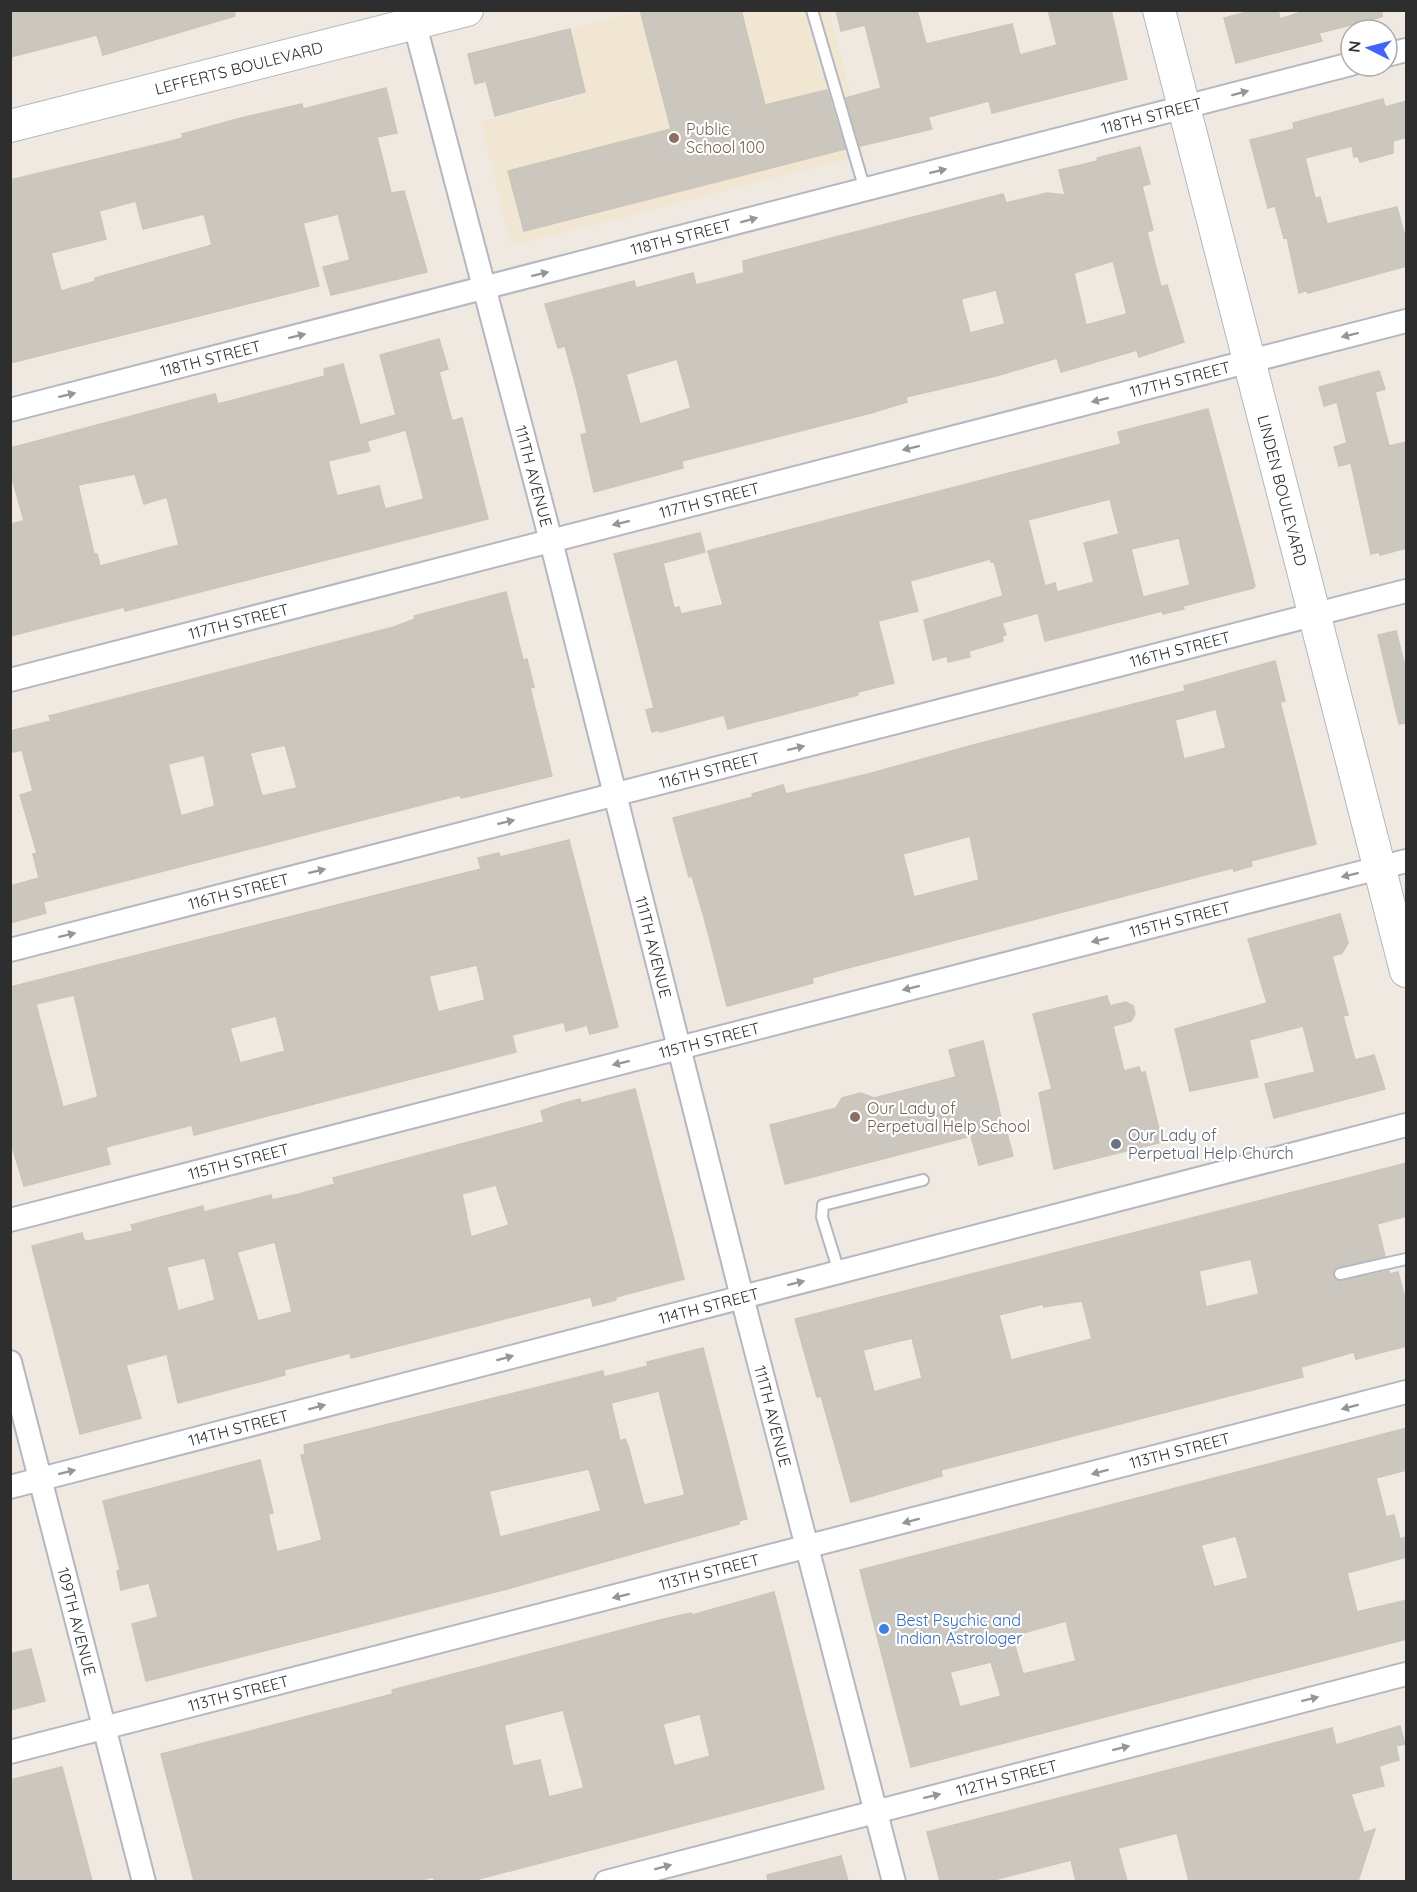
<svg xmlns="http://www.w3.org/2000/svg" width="1417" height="1892" font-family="Quicksand,sans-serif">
	<rect width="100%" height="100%" fill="#efe9e1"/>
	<!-- education -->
	<path fill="#f0e6d1" d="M 643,11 L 829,11 L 866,154 L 511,246 L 481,122 L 585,95 L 570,29 Z"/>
	<!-- building -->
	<path fill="#cbc7bf" stroke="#cbc5ba" stroke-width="1.5" fill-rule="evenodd" d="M 10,10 L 234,10 L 235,16 L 103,55 L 97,35 L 10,57 Z
		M 640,10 L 741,10 L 765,105 L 827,90 L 845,149 L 524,231 L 508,171 L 671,129 Z
		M 836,10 L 917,10 L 926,44 L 1012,24 L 1020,55 L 1057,45 L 1048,10 L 1111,10 L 1127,79 L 992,113 L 989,101 L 928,117 L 932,129 L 860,146 L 846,98 L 881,88 L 865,25 L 841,31 Z
		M 1255,10 L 1278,10 L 1280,19 L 1308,10 L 1382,10 L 1382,17 L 1319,33 L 1322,41 L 1236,63 L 1224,18 Z
		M 570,29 L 585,92 L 495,116 L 486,81 L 475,84 L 468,54 Z
		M 386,88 L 397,133 L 377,137 L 391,193 L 404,191 L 427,272 L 331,295 L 323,267 L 350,260 L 338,214 L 303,223 L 319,286 L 10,363 L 10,180 L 159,144 L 183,138 L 182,134 L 241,118 L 302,104 L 303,109 ZM 136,201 L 143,229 L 204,214 L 212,245 L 95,278 L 96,281 L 61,291 L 51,253 L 106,239 L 99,211 Z
		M 1383,99 L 1385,107 L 1407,101 L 1407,137 L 1393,141 L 1393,153 L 1360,162 L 1358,156 L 1354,157 L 1352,146 L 1305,158 L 1315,198 L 1320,197 L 1327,224 L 1397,207 L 1407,244 L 1407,266 L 1308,293 L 1308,290 L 1299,293 L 1287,237 L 1284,238 L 1275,206 L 1268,208 L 1250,140 L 1294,129 L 1293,123 Z
		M 1140,147 L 1150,184 L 1142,186 L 1153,230 L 1147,232 L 1161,287 L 1167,285 L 1184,342 L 1139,357 L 1137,350 L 1061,372 L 1057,358 L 996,376 L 906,397 L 907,402 L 871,413 L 682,461 L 683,468 L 594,492 L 581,435 L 587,433 L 577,390 L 565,346 L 558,348 L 545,304 L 634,281 L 636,288 L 693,273 L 696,285 L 744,273 L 743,261 L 1003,194 L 1006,203 L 1047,193 L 1065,195 L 1059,170 L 1098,161 L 1097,158 ZM 1113,261 L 1127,314 L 1086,325 L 1074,273 ZM 996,290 L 1005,324 L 970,333 L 961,299 ZM 677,359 L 691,408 L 640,424 L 626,374 Z
		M 439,339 L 448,369 L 439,372 L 452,421 L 462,418 L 488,519 L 125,611 L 124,607 L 10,636 L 10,524 L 24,521 L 10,471 L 10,448 L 215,394 L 218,404 L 325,376 L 324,369 L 343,364 L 360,425 L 396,415 L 380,355 ZM 406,430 L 424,499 L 385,509 L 379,486 L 337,496 L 328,461 L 370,451 L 367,441 ZM 135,474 L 144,504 L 167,497 L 179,545 L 100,566 L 97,554 L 94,554 L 78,485 Z
		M 1379,371 L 1385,389 L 1375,392 L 1389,446 L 1407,442 L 1407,548 L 1380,555 L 1379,552 L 1371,554 L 1351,463 L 1339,466 L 1334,447 L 1347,443 L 1337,402 L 1324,406 L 1319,387 Z
		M 1208,409 L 1248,558 L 1255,586 L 1253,588 L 1183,606 L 1184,609 L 1163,614 L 1162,611 L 1045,641 L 1038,613 L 1002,623 L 1006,635 L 1002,636 L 1003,641 L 969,651 L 970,657 L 948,662 L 947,656 L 933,660 L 924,620 L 1003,596 L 994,561 L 991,562 L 990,559 L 910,581 L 918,611 L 878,621 L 894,683 L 858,692 L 858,695 L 728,729 L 724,715 L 660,732 L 659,730 L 652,732 L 646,710 L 654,708 L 614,554 L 700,533 L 705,552 L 663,563 L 674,608 L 679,607 L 681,614 L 723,605 L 708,551 L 1121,444 L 1118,432 ZM 1110,499 L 1119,534 L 1084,543 L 1094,582 L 1057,592 L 1055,583 L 1045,586 L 1028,520 ZM 1179,538 L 1190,585 L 1143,597 L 1131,549 Z
		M 506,592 L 523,660 L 527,659 L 534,687 L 530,688 L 552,776 L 461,798 L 460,795 L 43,902 L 46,913 L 10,923 L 10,886 L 39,878 L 33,854 L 37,853 L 20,795 L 33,791 L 22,750 L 13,752 L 10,731 L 51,721 L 49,716 L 394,627 L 415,619 L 414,616 ZM 285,745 L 297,788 L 262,796 L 250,753 ZM 204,755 L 215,806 L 181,816 L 168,764 Z
		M 1396,631 L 1407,674 L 1407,723 L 1399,724 L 1378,635 Z
		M 1275,661 L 1285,701 L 1280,702 L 1316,844 L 1251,861 L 1252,866 L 1234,871 L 1233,868 L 1205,875 L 840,970 L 812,978 L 813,983 L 727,1006 L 704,917 L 692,876 L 689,877 L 673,818 L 753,797 L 752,794 L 783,785 L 786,794 L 868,774 L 977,744 L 1185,691 L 1184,686 ZM 1216,709 L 1226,748 L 1184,759 L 1175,720 ZM 970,836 L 979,880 L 914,897 L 903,854 Z
		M 569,840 L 618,1027 L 590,1034 L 587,1025 L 566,1031 L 564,1022 L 512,1035 L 516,1052 L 194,1135 L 192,1125 L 106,1147 L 110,1164 L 24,1186 L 10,1139 L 10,987 L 453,876 L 481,869 L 478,858 L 499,853 L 500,857 ZM 477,965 L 485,1000 L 438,1012 L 429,976 ZM 74,995 L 98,1097 L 63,1107 L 36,1004 ZM 276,1016 L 285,1051 L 240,1063 L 230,1028 Z
		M 1340,914 L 1348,943 L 1342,953 L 1332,956 L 1348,1015 L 1343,1016 L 1355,1060 L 1374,1055 L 1385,1089 L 1274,1118 L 1265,1084 L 1315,1072 L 1303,1026 L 1249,1040 L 1258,1077 L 1190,1091 L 1175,1029 L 1267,1003 L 1248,939 Z
		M 1107,996 L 1110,1006 L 1126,1002 L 1133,1006 L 1135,1014 L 1131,1021 L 1113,1026 L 1124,1071 L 1139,1067 L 1141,1073 L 1145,1072 L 1162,1142 L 1054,1169 L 1039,1093 L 1052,1089 L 1033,1014 Z
		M 983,1041 L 1004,1130 L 1006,1129 L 1013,1156 L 979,1165 L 971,1136 L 785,1184 L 770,1125 L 836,1108 L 842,1098 L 861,1093 L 874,1098 L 956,1077 L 949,1050 Z
		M 635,1089 L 684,1279 L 616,1297 L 616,1300 L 593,1306 L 591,1297 L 351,1358 L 350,1353 L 284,1370 L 285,1375 L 178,1403 L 167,1354 L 126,1365 L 141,1418 L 80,1434 L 32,1246 L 82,1233 L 84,1240 L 88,1241 L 133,1231 L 131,1225 L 203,1206 L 204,1212 L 271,1195 L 272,1200 L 299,1194 L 335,1184 L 333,1178 L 544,1122 L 541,1111 L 561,1104 L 580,1099 L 581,1103 ZM 496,1185 L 509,1225 L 471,1237 L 462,1194 ZM 275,1242 L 292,1312 L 258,1321 L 237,1252 ZM 205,1258 L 215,1300 L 178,1311 L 167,1267 Z
		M 1407,1163 L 1407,1216 L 1377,1224 L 1385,1256 L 1338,1267 L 1333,1275 L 1335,1279 L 1341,1281 L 1389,1271 L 1390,1274 L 1398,1272 L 1407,1306 L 1407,1346 L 1356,1359 L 1354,1352 L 1301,1367 L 1303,1377 L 941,1470 L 942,1476 L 851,1502 L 821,1396 L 817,1397 L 795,1319 ZM 1251,1259 L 1259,1294 L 1206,1307 L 1199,1271 ZM 1082,1301 L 1092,1339 L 1011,1360 L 999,1315 L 1043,1304 L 1044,1307 ZM 912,1338 L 922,1378 L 874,1392 L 863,1350 Z
		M 703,1348 L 747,1519 L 739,1521 L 739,1524 L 507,1589 L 146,1681 L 132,1624 L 158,1617 L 149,1583 L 121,1590 L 117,1571 L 120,1570 L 103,1501 L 260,1460 L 273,1513 L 268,1514 L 277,1552 L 312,1543 L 322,1540 L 301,1455 L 305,1454 L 304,1445 L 603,1371 L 604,1377 L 648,1366 L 647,1362 ZM 659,1391 L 685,1495 L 644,1505 L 628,1446 L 625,1439 L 620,1441 L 611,1403 ZM 589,1469 L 601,1511 L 500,1537 L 489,1491 Z
		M 1407,1428 L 1407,1470 L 1376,1478 L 1386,1517 L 1394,1515 L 1400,1539 L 1407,1537 L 1407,1557 L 1347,1573 L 1357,1612 L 1407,1600 L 1407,1639 L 911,1767 L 860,1570 ZM 1236,1536 L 1248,1578 L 1214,1587 L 1201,1545 ZM 1066,1621 L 1076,1661 L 1023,1674 L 1012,1636 ZM 991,1662 L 1001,1696 L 960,1707 L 950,1672 Z
		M 774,1592 L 824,1789 L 471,1881 L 435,1881 L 433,1877 L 416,1881 L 194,1881 L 161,1754 L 393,1694 L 392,1690 L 664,1619 L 691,1613 L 692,1615 ZM 563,1710 L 584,1788 L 549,1797 L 540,1760 L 513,1766 L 504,1725 ZM 700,1714 L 710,1756 L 674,1766 L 663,1724 Z
		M 31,1649 L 45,1701 L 10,1710 L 10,1654 Z
		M 1400,1726 L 1405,1744 L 1396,1746 L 1399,1760 L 1379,1766 L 1384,1786 L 1351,1794 L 1364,1833 L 1375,1829 L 1358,1881 L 1189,1881 L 1177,1833 L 1118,1848 L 1127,1881 L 1076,1881 L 1071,1860 L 990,1881 L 940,1881 L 927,1832 L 1332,1728 L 1336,1745 Z
		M 62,1767 L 92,1881 L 10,1881 L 10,1780 Z
		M 841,1856 L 848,1881 L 768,1881 L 767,1875 Z"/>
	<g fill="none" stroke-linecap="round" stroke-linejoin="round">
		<defs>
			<path id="lane" d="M 812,10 L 865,190
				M 839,1272 L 822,1217 L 823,1205 L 923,1180
				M 1340,1274 L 1406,1259"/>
			<g id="street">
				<path id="s1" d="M 411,10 L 551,541 L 742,1297 L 894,1882"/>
				<path d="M 1387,55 L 1406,50"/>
				<path id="s2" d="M 10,410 L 1351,64"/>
				<path id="s3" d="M 10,680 L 1406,321"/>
				<path id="s4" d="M 10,950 L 1406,591"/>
				<path id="s5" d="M 10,1220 L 1406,861"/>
				<path id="s6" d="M 10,1362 L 144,1882"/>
				<path id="s7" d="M 10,1487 L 1406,1125"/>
				<path id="s8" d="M 10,1752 L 1406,1392"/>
				<path id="s9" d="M 606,1882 L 1406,1674"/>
			</g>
			<g id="secondary">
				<path id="s10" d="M 1159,10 L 1406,971"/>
				<path id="s11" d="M 10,126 L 467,10"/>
			</g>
		</defs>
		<!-- lane casing -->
		<use href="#lane" stroke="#b4b7c1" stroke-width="14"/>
		<!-- street casing -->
		<use href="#street" stroke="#b4b7c1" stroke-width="26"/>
		<!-- secondary casing -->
		<use href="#secondary" stroke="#b4b7c1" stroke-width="34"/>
		<!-- lane -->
		<use href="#lane" stroke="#fff" stroke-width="10"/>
		<!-- street -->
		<use href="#street" stroke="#fff" stroke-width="22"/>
		<!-- secondary -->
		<use href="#secondary" stroke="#fff" stroke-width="32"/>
	</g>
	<!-- one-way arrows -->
	<defs><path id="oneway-solid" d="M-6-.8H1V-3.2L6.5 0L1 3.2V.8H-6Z" transform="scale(1.5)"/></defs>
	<g fill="#969696">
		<use href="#oneway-solid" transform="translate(1240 93) rotate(-15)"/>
		<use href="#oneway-solid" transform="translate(938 171) rotate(-14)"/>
		<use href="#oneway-solid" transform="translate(749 220) rotate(-15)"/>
		<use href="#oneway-solid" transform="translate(540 274) rotate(-14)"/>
		<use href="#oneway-solid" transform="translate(1350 335) rotate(166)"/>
		<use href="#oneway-solid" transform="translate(297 336) rotate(-14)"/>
		<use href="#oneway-solid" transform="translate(67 395) rotate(-14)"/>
		<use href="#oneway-solid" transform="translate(1100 400) rotate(166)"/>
		<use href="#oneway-solid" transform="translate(911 448) rotate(166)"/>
		<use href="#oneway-solid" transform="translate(621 523) rotate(166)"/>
		<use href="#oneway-solid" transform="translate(796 748) rotate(-14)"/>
		<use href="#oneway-solid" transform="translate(506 822) rotate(-14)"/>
		<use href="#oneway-solid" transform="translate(317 871) rotate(-14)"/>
		<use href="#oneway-solid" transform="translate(1350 875) rotate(166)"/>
		<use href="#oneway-solid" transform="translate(67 935) rotate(-14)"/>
		<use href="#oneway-solid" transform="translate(1100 940) rotate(166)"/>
		<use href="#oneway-solid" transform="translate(911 988) rotate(166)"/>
		<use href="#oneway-solid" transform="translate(621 1063) rotate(166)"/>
		<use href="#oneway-solid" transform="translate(796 1283) rotate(-14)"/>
		<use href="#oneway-solid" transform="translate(505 1358) rotate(-15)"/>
		<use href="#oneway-solid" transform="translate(317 1407) rotate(-15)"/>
		<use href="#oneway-solid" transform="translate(1350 1407) rotate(165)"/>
		<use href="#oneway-solid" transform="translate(67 1472) rotate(-14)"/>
		<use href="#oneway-solid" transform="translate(1100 1472) rotate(165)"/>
		<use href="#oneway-solid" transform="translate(911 1521) rotate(165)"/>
		<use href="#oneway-solid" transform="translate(621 1596) rotate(166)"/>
		<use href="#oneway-solid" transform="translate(1310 1699) rotate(-14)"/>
		<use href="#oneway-solid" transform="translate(1121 1748) rotate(-14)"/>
		<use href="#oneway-solid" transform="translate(932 1796) rotate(-14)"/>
		<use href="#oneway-solid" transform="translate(663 1867) rotate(-15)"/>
	</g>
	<!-- markers -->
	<g fill="#8d6e63" stroke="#fff" stroke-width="2">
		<circle cx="674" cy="138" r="6"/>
		<circle cx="855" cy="1117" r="6"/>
	</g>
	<circle fill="#6b7280" stroke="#fff" stroke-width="2" cx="1116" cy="1144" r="6"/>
	<circle fill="#3f7fe0" stroke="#fff" stroke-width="2" cx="884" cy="1629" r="6"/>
	<g text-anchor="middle" stroke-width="4.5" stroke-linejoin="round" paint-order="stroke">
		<!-- street labels -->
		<g font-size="16" fill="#2e2e2e" stroke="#fff">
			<text dy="6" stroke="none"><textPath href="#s11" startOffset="236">LEFFERTS BOULEVARD</textPath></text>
			<text dy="6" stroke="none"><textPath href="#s2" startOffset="1179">118TH STREET</textPath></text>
			<text dy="6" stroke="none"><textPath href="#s2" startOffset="693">118TH STREET</textPath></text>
			<text dy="6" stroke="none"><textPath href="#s2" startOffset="207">118TH STREET</textPath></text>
			<text dy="6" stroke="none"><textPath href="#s3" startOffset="1208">117TH STREET</textPath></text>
			<text dy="6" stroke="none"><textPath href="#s1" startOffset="482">111TH AVENUE</textPath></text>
			<text dy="6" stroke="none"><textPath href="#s10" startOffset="496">LINDEN BOULEVARD</textPath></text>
			<text dy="6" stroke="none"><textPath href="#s3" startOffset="722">117TH STREET</textPath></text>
			<text dy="6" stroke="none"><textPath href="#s3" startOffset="236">117TH STREET</textPath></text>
			<text dy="6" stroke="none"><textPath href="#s4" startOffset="1208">116TH STREET</textPath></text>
			<text dy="6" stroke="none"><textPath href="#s4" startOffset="722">116TH STREET</textPath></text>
			<text dy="6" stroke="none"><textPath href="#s4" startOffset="236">116TH STREET</textPath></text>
			<text dy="6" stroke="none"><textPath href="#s5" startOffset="1208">115TH STREET</textPath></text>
			<text dy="6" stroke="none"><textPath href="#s1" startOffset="968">111TH AVENUE</textPath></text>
			<text dy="6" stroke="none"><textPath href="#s5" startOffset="722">115TH STREET</textPath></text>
			<text dy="6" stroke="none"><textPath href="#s5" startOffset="236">115TH STREET</textPath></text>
			<text dy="6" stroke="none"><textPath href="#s7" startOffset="722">114TH STREET</textPath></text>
			<text dy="6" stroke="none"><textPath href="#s1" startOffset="1452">111TH AVENUE</textPath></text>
			<text dy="6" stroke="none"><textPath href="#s7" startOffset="236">114TH STREET</textPath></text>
			<text dy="6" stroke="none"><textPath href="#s8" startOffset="1208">113TH STREET</textPath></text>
			<text dy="6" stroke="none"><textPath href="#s8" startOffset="722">113TH STREET</textPath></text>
			<text dy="6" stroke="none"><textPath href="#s6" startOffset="268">109TH AVENUE</textPath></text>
			<text dy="6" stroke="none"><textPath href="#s8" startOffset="236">113TH STREET</textPath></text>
			<text dy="6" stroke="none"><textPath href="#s9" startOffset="414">112TH STREET</textPath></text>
		</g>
		<!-- education labels -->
		<g font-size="16" fill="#785e54" stroke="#fff" text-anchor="start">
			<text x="686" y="135">Public<tspan x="686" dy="18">School 100</tspan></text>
			<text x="867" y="1114">Our Lady of<tspan x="867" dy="18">Perpetual Help School</tspan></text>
		</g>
		<!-- worship labels -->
		<g font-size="16" fill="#5b616d" stroke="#fff" text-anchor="start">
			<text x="1128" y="1141">Our Lady of<tspan x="1128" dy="18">Perpetual Help Church</tspan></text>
		</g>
		<!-- shop labels -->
		<g font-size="16" fill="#366cbe" stroke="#fff" text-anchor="start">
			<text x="896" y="1626">Best Psychic and<tspan x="896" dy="18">Indian Astrologer</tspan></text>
		</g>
	</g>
	<!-- border -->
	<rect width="1417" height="1892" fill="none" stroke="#2e2e2e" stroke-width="24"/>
	<!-- north arrow -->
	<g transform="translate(1369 48) rotate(276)"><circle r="28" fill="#ffffff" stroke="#ababab" stroke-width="1.5"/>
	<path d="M0-4.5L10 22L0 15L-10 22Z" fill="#4264fb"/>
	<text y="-9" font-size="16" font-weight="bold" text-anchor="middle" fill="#2e2e2e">N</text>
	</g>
</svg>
